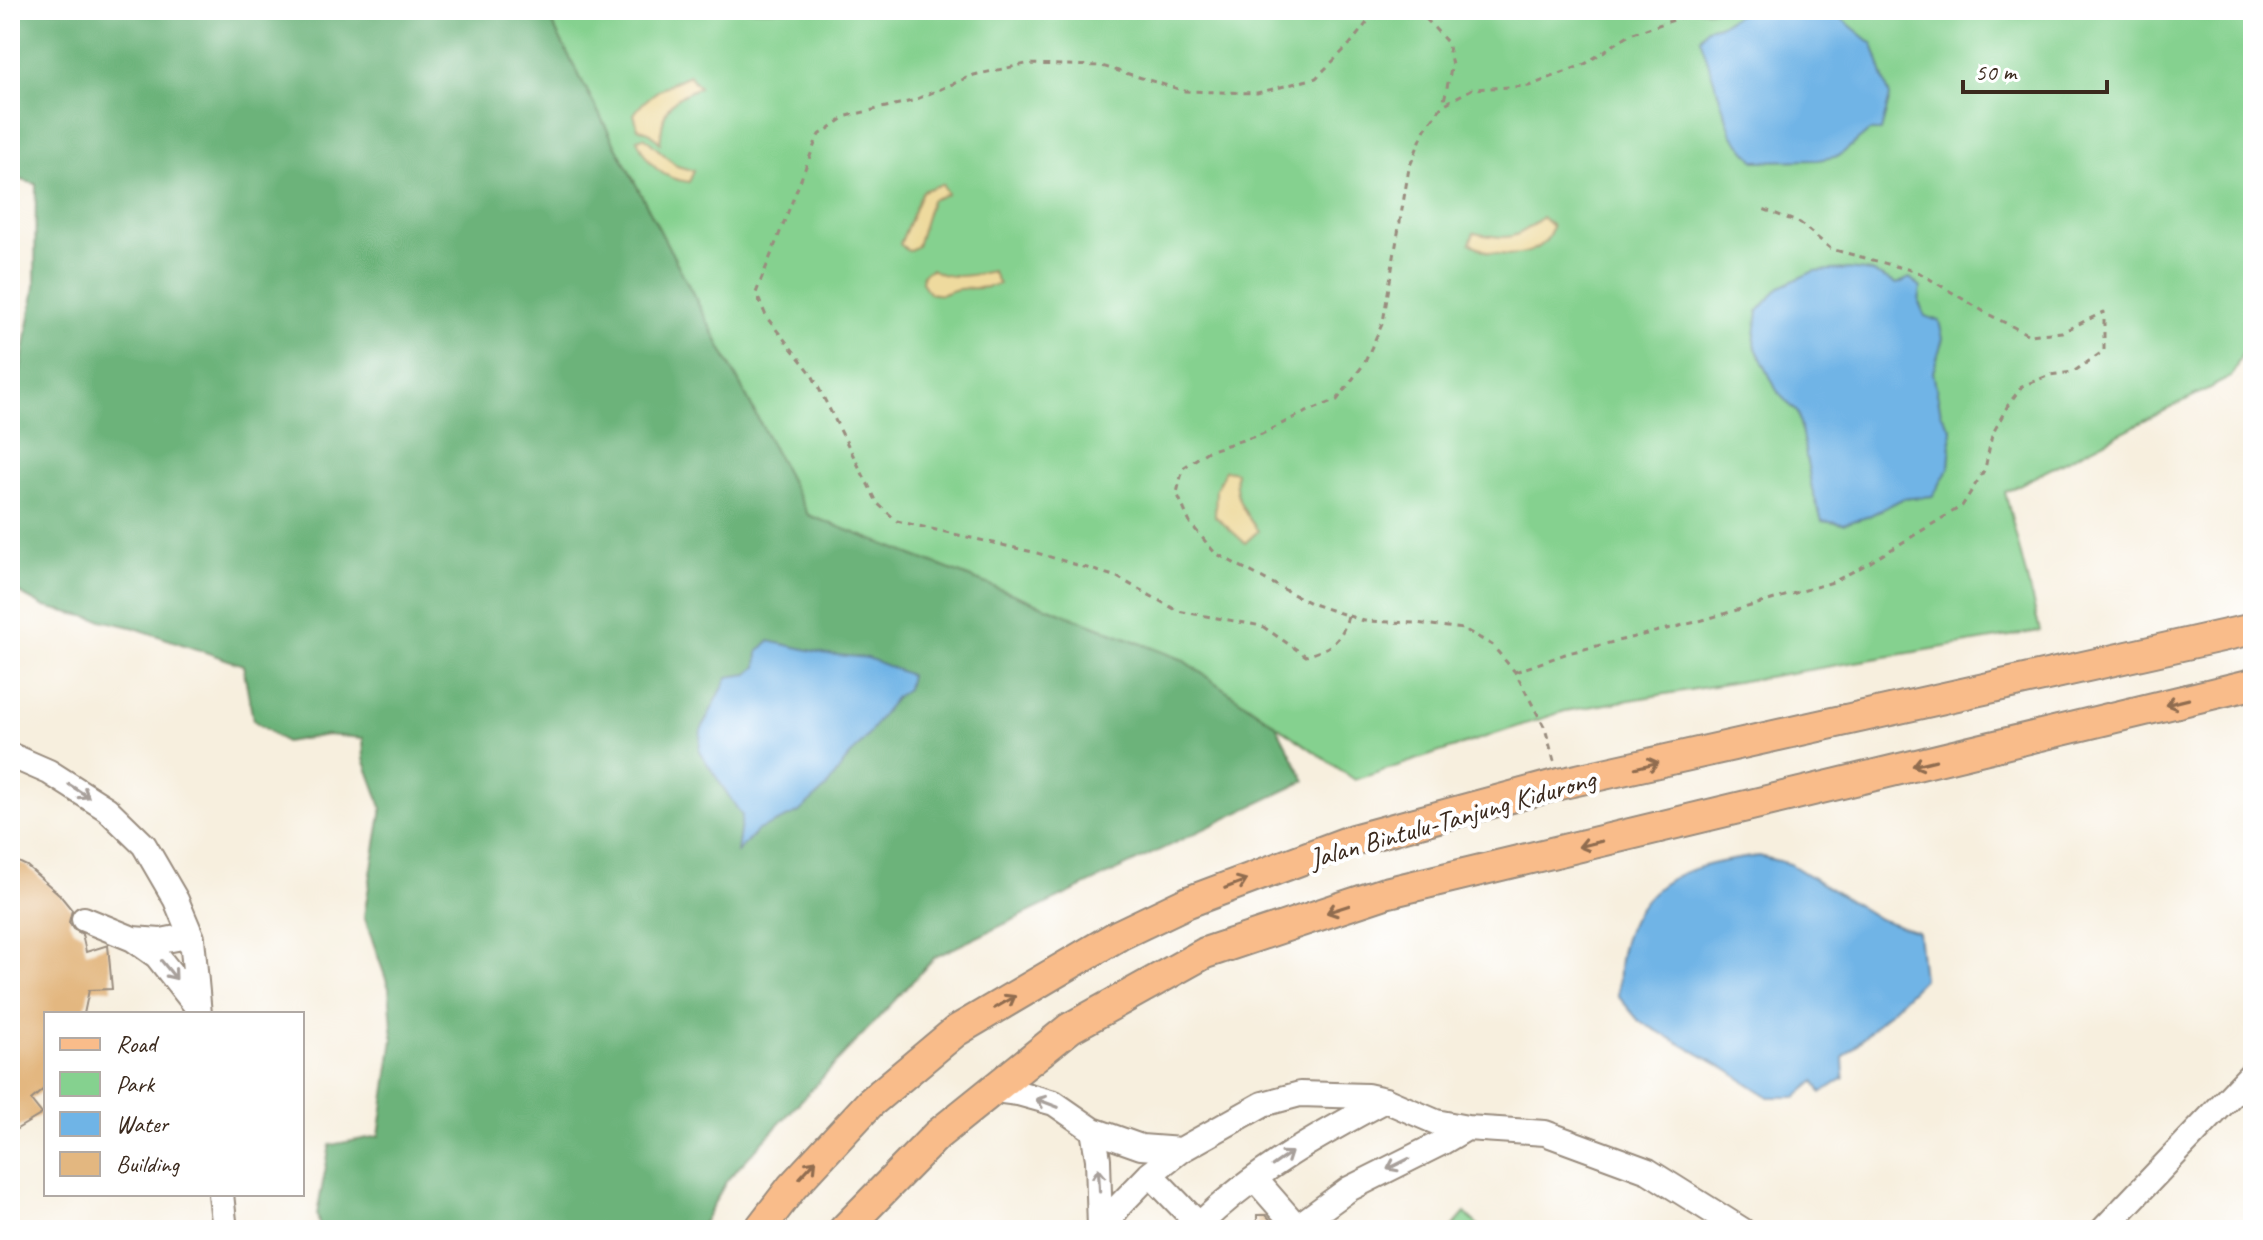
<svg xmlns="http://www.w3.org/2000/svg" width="2263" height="1240" font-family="Caveat,sans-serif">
	<rect width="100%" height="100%" fill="#fff"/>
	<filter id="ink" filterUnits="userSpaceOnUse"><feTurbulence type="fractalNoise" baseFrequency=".0125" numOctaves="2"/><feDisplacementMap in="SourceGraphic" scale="16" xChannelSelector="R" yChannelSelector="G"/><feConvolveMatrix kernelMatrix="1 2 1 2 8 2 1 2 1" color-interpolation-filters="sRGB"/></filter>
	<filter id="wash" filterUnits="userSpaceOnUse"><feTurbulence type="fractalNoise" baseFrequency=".006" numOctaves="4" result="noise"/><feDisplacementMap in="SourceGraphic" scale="32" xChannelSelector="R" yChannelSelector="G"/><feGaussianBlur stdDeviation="1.8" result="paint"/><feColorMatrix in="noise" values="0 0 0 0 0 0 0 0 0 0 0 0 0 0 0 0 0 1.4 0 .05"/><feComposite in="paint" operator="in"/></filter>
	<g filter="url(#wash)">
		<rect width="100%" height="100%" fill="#f7efde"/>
		<!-- green -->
		<path fill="#85d18f" stroke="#607e56" stroke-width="2" d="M 545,10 L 2253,10 L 2253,332 L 2231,377 L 2005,492 L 2040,631 L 1565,711 L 1355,780 L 1181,659 L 808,515 Z
			M 1465,1213 L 1483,1230 L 1450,1230 Z"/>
		<!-- forest -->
		<path fill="#6cb37a" stroke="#546e4c" stroke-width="2" d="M 10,10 L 545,10 L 808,515 L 1181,659 L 1276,725 L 1305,781 L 935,957 L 727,1180 L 699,1230 L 320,1230 L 317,1214 L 330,1145 L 379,1136 L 393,1039 L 389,988 L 364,916 L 382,808 L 364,759 L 363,738 L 327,735 L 285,742 L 253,720 L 243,665 L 132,627 L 45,607 L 10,588 L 10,393 L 19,379 L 35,287 L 36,184 L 10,177 Z"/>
		<!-- sand -->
		<path fill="#eeda9e" stroke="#94825e" stroke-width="2" d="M 689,75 L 699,87 C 666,102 664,107 660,143 L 651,133 L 638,128 L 634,114 C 648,94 666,85 689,75 Z
			M 644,137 L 677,166 L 694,171 L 689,182 C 662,179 647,164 637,139 Z
			M 942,184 L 947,194 L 931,200 L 917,246 L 908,251 L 900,244 L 922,191 Z
			M 1542,217 L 1552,226 C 1547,255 1513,258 1488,252 C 1482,250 1476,246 1470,243 L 1474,233 C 1507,239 1516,241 1542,217 Z
			M 931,269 C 949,281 972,275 992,271 L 999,284 C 982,291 969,286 954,290 C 940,294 945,296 929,293 L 922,282 L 923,274 Z
			M 1225,470 L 1236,472 C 1233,497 1244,512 1258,531 L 1245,543 L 1215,516 L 1216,489 Z"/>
		<!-- water -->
		<path fill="#6fb4e6" stroke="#556f82" stroke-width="2" d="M 1747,10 L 1831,10 L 1873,44 L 1890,97 L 1881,131 L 1869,131 L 1839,156 L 1818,160 L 1755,161 L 1732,134 L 1700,38 L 1707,28 L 1719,25 Z
			M 1849,269 L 1872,272 L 1897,284 L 1910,278 L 1921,288 L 1919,302 L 1925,316 L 1939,321 L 1943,338 L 1933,372 L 1941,413 L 1952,430 L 1949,468 L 1933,496 L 1902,499 L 1867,517 L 1843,524 L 1822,521 L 1812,489 L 1798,413 L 1778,393 L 1754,344 L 1758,311 L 1780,287 L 1814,271 Z
			M 769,641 L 827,654 L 868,658 L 910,675 L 907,689 L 897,696 L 883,713 L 867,737 L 845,762 L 826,788 L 798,813 L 758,830 L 737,852 L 742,816 L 699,751 L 701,730 L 728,677 L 748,674 L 757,667 L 758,652 Z
			M 1759,856 L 1790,864 L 1879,919 L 1918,932 L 1923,979 L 1843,1058 L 1844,1078 L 1821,1093 L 1815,1081 L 1796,1097 L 1769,1097 L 1723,1067 L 1639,1021 L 1618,996 C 1619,982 1618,967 1621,953 C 1638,876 1691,865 1759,856 Z"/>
		<g id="blocks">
			<!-- building -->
			<path fill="#e3b780" d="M 10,858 L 27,866 L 59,894 L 72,910 L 69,922 L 73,929 L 82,934 L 86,952 L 108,945 L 112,989 L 89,990 L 84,1014 L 46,1014 L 46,1087 L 31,1100 L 42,1114 L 10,1133 Z
				M 1257,1215 L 1266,1215 L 1275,1225 L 1276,1230 L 1257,1230 Z"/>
		</g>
	</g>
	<g filter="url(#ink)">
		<use href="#blocks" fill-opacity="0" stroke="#998c7e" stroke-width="2"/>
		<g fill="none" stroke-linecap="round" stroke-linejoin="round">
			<defs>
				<path id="minor" d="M 10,755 L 49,772 L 107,809 L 144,845 L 176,900 L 192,938 L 199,1014
					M 84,919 L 133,939 L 161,941 L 182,937
					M 133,939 L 157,956 L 198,1008
					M 995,1090 L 1018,1093 L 1054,1103 L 1093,1130 L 1141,1147 L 1181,1150
					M 1093,1130 L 1098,1159 L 1100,1230
					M 1150,1174 L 1204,1230
					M 1255,1179 L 1297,1227 L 1349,1189 L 1443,1142 L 1467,1128
					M 221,1194 L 225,1230
					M 1199,1225 C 1253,1172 1319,1135 1385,1100
					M 1102,1230 L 1120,1205 L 1150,1174 L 1181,1150 L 1263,1104 L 1300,1094 L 1367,1096 L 1385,1100 L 1436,1122 L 1467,1128 L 1545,1133 L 1648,1171 L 1742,1230
					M 2103,1230 L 2253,1072"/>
				<path id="major" d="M 759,1230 L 792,1187 L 870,1103 L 956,1031 L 1119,935 L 1188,902 L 1353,840 L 1559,784 L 2253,629
					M 844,1230 L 937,1135 L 1070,1028 L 1205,953 L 1385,893 L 2253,684"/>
			</defs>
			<!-- minor casing -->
			<use href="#minor" stroke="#998c7e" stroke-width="28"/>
			<!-- major casing -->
			<use href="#major" stroke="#998c7e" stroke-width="34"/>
			<!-- path -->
			<path stroke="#998c7e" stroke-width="3" stroke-dasharray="6 6" stroke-linecap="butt" d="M 1418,10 L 1447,42 L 1452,65 L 1443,105
				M 1348,616 C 1341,642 1331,648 1306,656 L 1262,626 L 1178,611 L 1117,577 L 1037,553 L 897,521 L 878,504 L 811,373 L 767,318 L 756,293 L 818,136 L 847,116 L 912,101 L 974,75 L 1026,64 L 1102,66 L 1185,91 L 1257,93 L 1316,78 L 1350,44 L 1377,10
				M 1515,672 L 1568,653 L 1696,622 L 1833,582 L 1869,563 L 1962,506 L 1985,469 L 1992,435 L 2008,405 L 2022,386 L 2050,375 L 2073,372 L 2104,351 L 2104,312 L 2062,332 L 2029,335 L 1988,314 L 1918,272 L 1831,249 L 1800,223 L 1763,209
				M 1554,761 L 1545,728 L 1515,672 L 1492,645 L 1464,629 L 1416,623 L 1364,621 L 1310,603 L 1215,553 L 1190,523 L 1177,493 L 1183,468 L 1208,451 L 1262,434 L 1299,415 L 1337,400 L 1364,364 L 1383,322 L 1409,168 L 1425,129 L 1443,105 L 1472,89 L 1529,86 L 1585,64 L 1630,34 L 1705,10"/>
			<!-- minor -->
			<use href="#minor" stroke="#fff" stroke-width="24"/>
			<!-- major -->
			<use href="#major" stroke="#f9bc8a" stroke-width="30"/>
		</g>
		<!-- one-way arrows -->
		<defs><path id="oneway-shaft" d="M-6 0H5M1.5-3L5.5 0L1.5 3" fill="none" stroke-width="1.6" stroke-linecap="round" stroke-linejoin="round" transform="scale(2)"/></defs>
		<g stroke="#906c4f">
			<use href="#oneway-shaft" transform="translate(2177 702) rotate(166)"/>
			<use href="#oneway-shaft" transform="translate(1924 763) rotate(166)"/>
			<use href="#oneway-shaft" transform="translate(1647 765) rotate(-13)"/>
			<use href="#oneway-shaft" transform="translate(1590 844) rotate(166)"/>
			<use href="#oneway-shaft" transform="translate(1236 884) rotate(-21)"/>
			<use href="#oneway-shaft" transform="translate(1338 909) rotate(162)"/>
			<use href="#oneway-shaft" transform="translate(1005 1002) rotate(-30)"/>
			<use href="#oneway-shaft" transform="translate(808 1169) rotate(-47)"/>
		</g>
		<g stroke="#a79f9a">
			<use href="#oneway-shaft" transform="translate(79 791) rotate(33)"/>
			<use href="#oneway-shaft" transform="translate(169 970) rotate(51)"/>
			<use href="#oneway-shaft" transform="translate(1047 1103) rotate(-159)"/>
			<use href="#oneway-shaft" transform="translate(1282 1159) rotate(-35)"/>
			<use href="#oneway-shaft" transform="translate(1398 1164) rotate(154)"/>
			<use href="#oneway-shaft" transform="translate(1099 1180) rotate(-93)"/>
		</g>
	</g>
	<g text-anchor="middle" stroke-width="8" stroke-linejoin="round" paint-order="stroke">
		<!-- street labels -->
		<g font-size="28" fill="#3b2a1e" stroke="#fff">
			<text transform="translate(1452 818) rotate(-16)" y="10">Jalan Bintulu-Tanjung Kidurong</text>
		</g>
	</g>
	<!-- margin -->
	<rect width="2263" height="1240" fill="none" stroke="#fff" stroke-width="40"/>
	<!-- legend -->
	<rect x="44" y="1012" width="260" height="184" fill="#ffffff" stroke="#b1aaa5" stroke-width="2"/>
	<rect x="60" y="1038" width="40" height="12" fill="#f9bc8a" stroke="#b1aaa5" stroke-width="2"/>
	<text x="116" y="1052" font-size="24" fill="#3b2a1e">Road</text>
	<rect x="60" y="1072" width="40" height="24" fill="#85d18f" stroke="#b1aaa5" stroke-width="2"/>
	<text x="116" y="1092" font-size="24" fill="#3b2a1e">Park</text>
	<rect x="60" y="1112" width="40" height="24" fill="#6fb4e6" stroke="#b1aaa5" stroke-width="2"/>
	<text x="116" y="1132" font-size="24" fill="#3b2a1e">Water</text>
	<rect x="60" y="1152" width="40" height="24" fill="#e3b780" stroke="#b1aaa5" stroke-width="2"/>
	<text x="116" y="1172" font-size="24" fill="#3b2a1e">Building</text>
	<!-- scale -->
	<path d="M1963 80v12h144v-12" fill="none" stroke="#3b2a1e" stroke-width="4"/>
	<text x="1975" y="80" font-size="24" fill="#3b2a1e" stroke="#ffffff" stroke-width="6" paint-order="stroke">50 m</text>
</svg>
